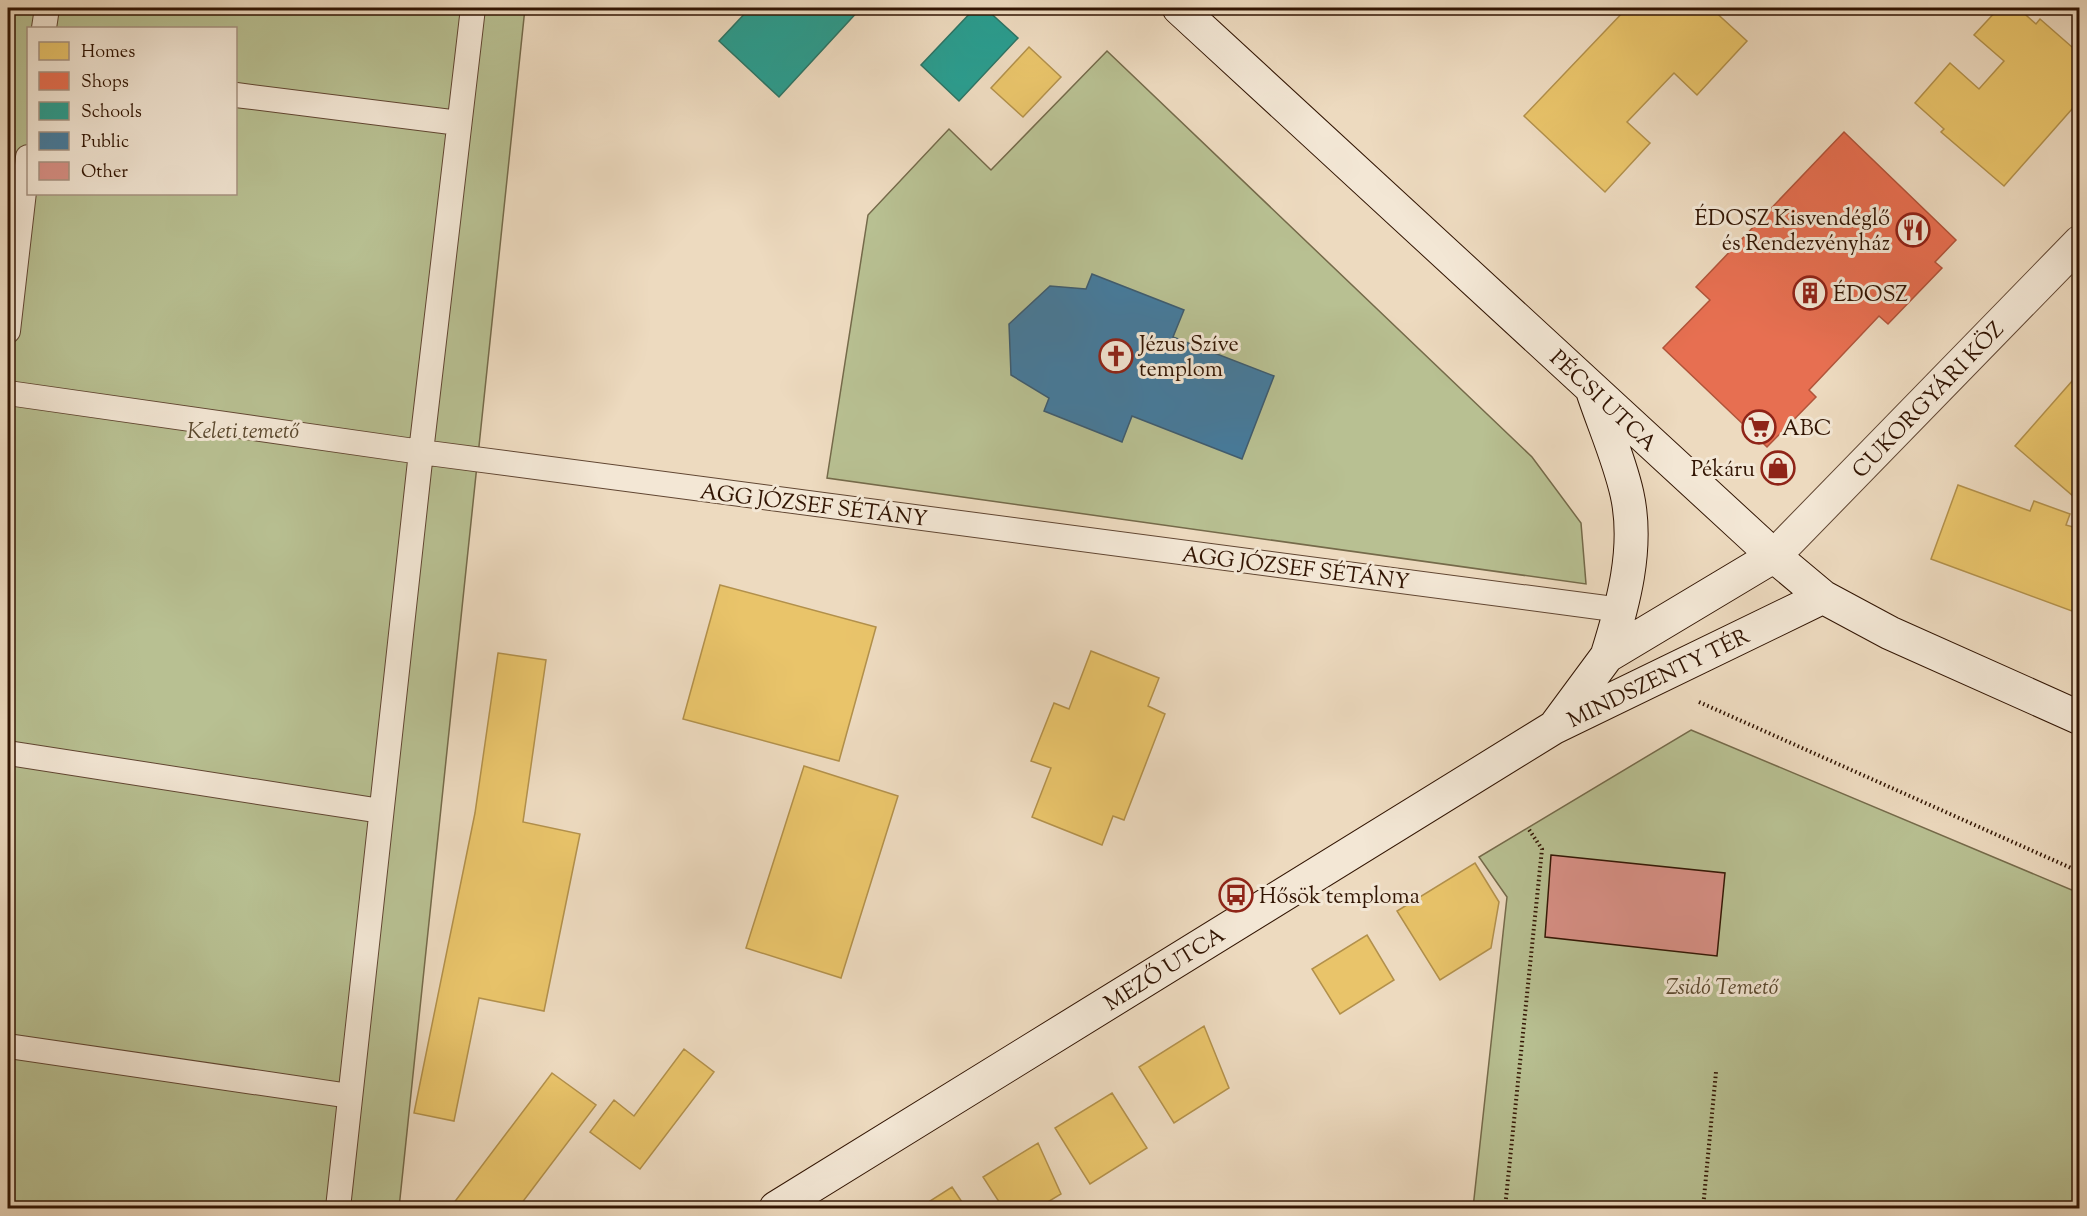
<svg xmlns="http://www.w3.org/2000/svg" width="2087" height="1216" font-family="'Sorts Mill Goudy',serif">
	<rect width="100%" height="100%" fill="#eddabf"/>
	<filter id="stains"><feTurbulence type="fractalNoise" baseFrequency=".00333" numOctaves="4"/><feColorMatrix values="0 0 0 0 .2 0 0 0 0 .09 0 0 0 0 .02 0 0 0 .5 -.17"/></filter>
	<radialGradient id="worn" r=".72"><stop offset=".6" stop-color="#630" stop-opacity="0"/><stop offset="1" stop-color="#630" stop-opacity=".3"/></radialGradient>
	<!-- green -->
	<path fill="#b8c092" stroke="#756a4a" stroke-width="1.5" fill-rule="evenodd" d="M 8,8 L 525,8 L 399,1208 L 8,1208 ZM 28,28 L 236,28 L 236,194 L 28,194 Z
		M 1107,51 L 1532,457 L 1581,523 L 1586,584 L 827,478 L 868,215 L 949,129 L 991,170 Z
		M 1691,730 L 2079,893 L 2079,1208 L 1473,1208 L 1507,897 L 1479,857 Z"/>
	<!-- homes -->
	<path fill="#e9c46a" stroke="#b2904b" stroke-width="1.5" d="M 1627,8 L 1711,8 L 1747,41 L 1697,95 L 1674,73 L 1627,122 L 1650,143 L 1605,192 L 1524,116 Z
		M 1999,8 L 2018,8 L 2036,24 L 2040,19 L 2080,54 L 2080,100 L 2004,186 L 1941,132 L 1944,129 L 1915,103 L 1950,63 L 1979,89 L 2004,61 L 1974,35 Z
		M 1029,47 L 1061,77 L 1023,117 L 991,88 Z
		M 2080,372 L 2080,502 L 2015,446 Z
		M 1958,485 L 2030,511 L 2034,501 L 2070,514 L 2066,525 L 2080,529 L 2080,614 L 1931,559 Z
		M 720,585 L 876,627 L 839,761 L 683,719 Z
		M 1091,651 L 1159,678 L 1148,706 L 1165,714 L 1124,820 L 1113,816 L 1102,845 L 1032,817 L 1051,768 L 1031,761 L 1054,703 L 1069,709 Z
		M 498,653 L 546,660 L 523,822 L 580,834 L 544,1011 L 479,998 L 454,1121 L 414,1113 L 475,813 Z
		M 804,766 L 898,796 L 841,978 L 746,948 Z
		M 1475,863 L 1499,902 L 1491,948 L 1440,980 L 1397,911 Z
		M 1367,935 L 1394,980 L 1340,1014 L 1312,969 Z
		M 1204,1026 L 1229,1088 L 1174,1123 L 1139,1067 Z
		M 684,1049 L 714,1072 L 640,1169 L 590,1132 L 614,1100 L 634,1116 Z
		M 552,1073 L 596,1105 L 518,1208 L 450,1208 Z
		M 1112,1093 L 1147,1148 L 1090,1184 L 1055,1128 Z
		M 1038,1143 L 1061,1194 L 1038,1208 L 1003,1208 L 983,1177 Z
		M 952,1187 L 966,1208 L 919,1208 Z"/>
	<!-- shops -->
	<path fill="#e76f51" stroke="#b1543a" stroke-width="1.5" d="M 1844,132 L 1956,240 L 1935,262 L 1942,268 L 1888,324 L 1879,316 L 1809,390 L 1816,397 L 1767,447 L 1663,348 L 1710,300 L 1696,287 Z"/>
	<!-- schools -->
	<path fill="#2a9d8f" stroke="#2c7465" stroke-width="1.5" d="M 750,8 L 861,8 L 779,97 L 719,41 Z
		M 975,8 L 985,8 L 1018,38 L 959,101 L 921,65 Z"/>
	<!-- public -->
	<path fill="#457b9d" stroke="#3f5c6f" stroke-width="1.5" d="M 1092,274 L 1184,310 L 1173,337 L 1274,376 L 1242,459 L 1132,416 L 1122,442 L 1044,411 L 1049,398 L 1011,375 L 1009,324 L 1050,286 L 1086,289 Z"/>
	<!-- building -->
	<path fill="#d78f85" stroke="#321503" stroke-width="1.5" d="M 1551,855 L 1725,873 L 1717,956 L 1545,937 Z"/>
	<g fill="none" stroke-linecap="round" stroke-linejoin="round">
		<defs>
			<path id="lane" d="M 44,28 L 47,8
				M 236,95 L 459,123
				M 8,331 L 28,157
				M 8,393 L 421,452 L 1621,610
				M 8,753 L 381,811
				M 8,1046 L 350,1096
				M 338,1208 L 421,452 L 473,8"/>
			<path id="street" d="M 1774,556 L 2080,242"/>
			<path id="secondary" d="M 1179,8 L 1774,556 L 1823,597 L 1890,633 L 2080,718
				M 1592,389 C 1603,423 1619,458 1627,494 C 1639,548 1623,605 1607,656
				M 1556,725 L 1607,656 L 1774,556
				M 776,1208 L 1553,728 L 1823,597"/>
		</defs>
		<!-- lane casing -->
		<use href="#lane" stroke="#614632" stroke-width="26"/>
		<!-- street casing -->
		<use href="#street" stroke="#614632" stroke-width="35"/>
		<!-- secondary casing -->
		<use href="#secondary" stroke="#321503" stroke-width="35"/>
		<!-- path -->
		<path stroke="#321503" stroke-width="4" stroke-dasharray="1.5 3" stroke-linecap="butt" d="M 1699,702 L 2080,872
			M 1505,1208 L 1542,849 L 1528,828
			M 1703,1208 L 1716,1072"/>
		<!-- lane -->
		<use href="#lane" stroke="#f3e7d5" stroke-width="24"/>
		<!-- street -->
		<use href="#street" stroke="#f3e7d5" stroke-width="33"/>
		<!-- secondary -->
		<use href="#secondary" stroke="#f3e7d5" stroke-width="33"/>
	</g>
	<!-- icons -->
	<defs>
		<symbol id="restaurant-ring" viewBox="-11 -11 22 22"><circle r="9.5" fill="#f3e7d5" stroke="#8f2418" stroke-width="1.5"/><path d="M-5-6h1v4h1v-4h1v4h1v-4h1v5L-1.5 .5V6h-2V.5L-5-1ZM5-6V6H3V1.5H1.5Q1.5-4 5-6Z" fill="#8f2418"/></symbol>
		<symbol id="building-ring" viewBox="-11 -11 22 22"><circle r="9.5" fill="#f3e7d5" stroke="#8f2418" stroke-width="1.5"/><path d="M-4-6H4V6H1V3H-1V6H-4ZM-2.5-4.3h1.7v1.8h-1.7ZM.8-4.3h1.7v1.8H.8ZM-2.5-1h1.7V.8h-1.7ZM.8-1h1.7V.8H.8Z" fill="#8f2418"/></symbol>
		<symbol id="church-ring" viewBox="-11 -11 22 22"><circle r="9.5" fill="#f3e7d5" stroke="#8f2418" stroke-width="1.5"/><path d="M-1.2-6h2.4v3.5h3.3v2.4h-3.3V6h-2.4V-.1h-3.3v-2.4h3.3Z" fill="#8f2418"/></symbol>
		<symbol id="supermarket-ring" viewBox="-11 -11 22 22"><circle r="9.5" fill="#f3e7d5" stroke="#8f2418" stroke-width="1.5"/><path d="M-6-5.5h2.5l.6 2H6L4.5 2H-2.5L-4.4-4H-6ZM-1.5 3.2a1.3 1.3 0 1 0 .1 0ZM3 3.2a1.3 1.3 0 1 0 .1 0Z" fill="#8f2418"/></symbol>
		<symbol id="shop-ring" viewBox="-11 -11 22 22"><circle r="9.5" fill="#f3e7d5" stroke="#8f2418" stroke-width="1.5"/><path d="M-5-2.5h2.3a2.7 3.5 0 0 1 5.4 0H5L5.5 6h-11ZM-1.5-2.5h3a1.5 2.3 0 0 0-3 0Z" fill="#8f2418"/></symbol>
		<symbol id="bus-ring" viewBox="-11 -11 22 22"><circle r="9.5" fill="#f3e7d5" stroke="#8f2418" stroke-width="1.5"/><path d="M-5-6H5V4H4V6H2V4H-2V6H-4V4H-5ZM-3.5-4V0h7V-4ZM-3.5 1.2v1.5H-2V1.2ZM2 1.2v1.5H3.5V1.2Z" fill="#8f2418"/></symbol>
	</defs>
	<g fill-rule="evenodd">
		<use href="#restaurant-ring" x="1894" y="211" width="38" height="38"/>
		<use href="#building-ring" x="1791" y="274" width="38" height="38"/>
		<use href="#church-ring" x="1097" y="337" width="38" height="38"/>
		<use href="#supermarket-ring" x="1740" y="408" width="38" height="38"/>
		<use href="#shop-ring" x="1759" y="449" width="38" height="38"/>
		<use href="#bus-ring" x="1217" y="876" width="38" height="38"/>
	</g>
	<g text-anchor="middle" stroke-width="6" stroke-linejoin="round" paint-order="stroke">
		<!-- poi labels -->
		<g font-size="22" fill="#321503" stroke="#f3e7d5" text-anchor="start">
			<text x="1890" y="225" text-anchor="end">ÉDOSZ Kisvendéglő<tspan x="1890" dy="25">és Rendezvényház</tspan></text>
			<text x="1833" y="301">ÉDOSZ</text>
			<text x="1139" y="351">Jézus Szíve<tspan x="1139" dy="25">templom</tspan></text>
			<text x="1782" y="435">ABC</text>
			<text x="1755" y="476" text-anchor="end">Pékáru</text>
			<text x="1259" y="903">Hősök temploma</text>
		</g>
		<!-- street labels -->
		<g font-size="22" fill="#321503" stroke="#f3e7d5">
			<text transform="translate(1927 399) rotate(-46)" y="8">CUKORGYÁRI KÖZ</text>
			<text transform="translate(1604 400) rotate(43)" y="8">PÉCSI UTCA</text>
			<text transform="translate(814 504) rotate(7)" y="8">AGG JÓZSEF SÉTÁNY</text>
			<text transform="translate(1296 567) rotate(7)" y="8">AGG JÓZSEF SÉTÁNY</text>
			<text transform="translate(1658 677) rotate(-26)" y="8">MINDSZENTY TÉR</text>
			<text transform="translate(1164 968) rotate(-32)" y="8">MEZŐ UTCA</text>
		</g>
		<!-- park labels -->
		<g font-size="22" font-style="italic" fill="#5a482e" stroke="#f3e7d5">
			<text x="243" y="438">Keleti temető</text>
			<text x="1722" y="994">Zsidó Temető</text>
		</g>
	</g>
	<!-- margin -->
	<rect width="2087" height="1216" fill="none" stroke="#eddabf" stroke-width="30"/>
	<rect x="9" y="9" width="2069" height="1198" fill="none" stroke="#321503" stroke-width="3"/>
	<rect x="15" y="15" width="2057" height="1186" fill="none" stroke="#321503" stroke-width="1.5"/>
	<!-- legend -->
	<rect x="27" y="27" width="210" height="168" fill="#f3e7d5" stroke="#a69381" stroke-width="1.5"/>
	<rect x="39" y="42" width="30" height="18" fill="#e9c46a" stroke="#a69381" stroke-width="1.5"/>
	<text x="81" y="57" font-size="18" fill="#321503">Homes</text>
	<rect x="39" y="72" width="30" height="18" fill="#e76f51" stroke="#a69381" stroke-width="1.5"/>
	<text x="81" y="87" font-size="18" fill="#321503">Shops</text>
	<rect x="39" y="102" width="30" height="18" fill="#2a9d8f" stroke="#a69381" stroke-width="1.5"/>
	<text x="81" y="117" font-size="18" fill="#321503">Schools</text>
	<rect x="39" y="132" width="30" height="18" fill="#457b9d" stroke="#a69381" stroke-width="1.5"/>
	<text x="81" y="147" font-size="18" fill="#321503">Public</text>
	<rect x="39" y="162" width="30" height="18" fill="#d78f85" stroke="#a69381" stroke-width="1.5"/>
	<text x="81" y="177" font-size="18" fill="#321503">Other</text>
	<rect width="100%" height="100%" filter="url(#stains)"/>
	<rect width="100%" height="100%" fill="url(#worn)"/>
</svg>
